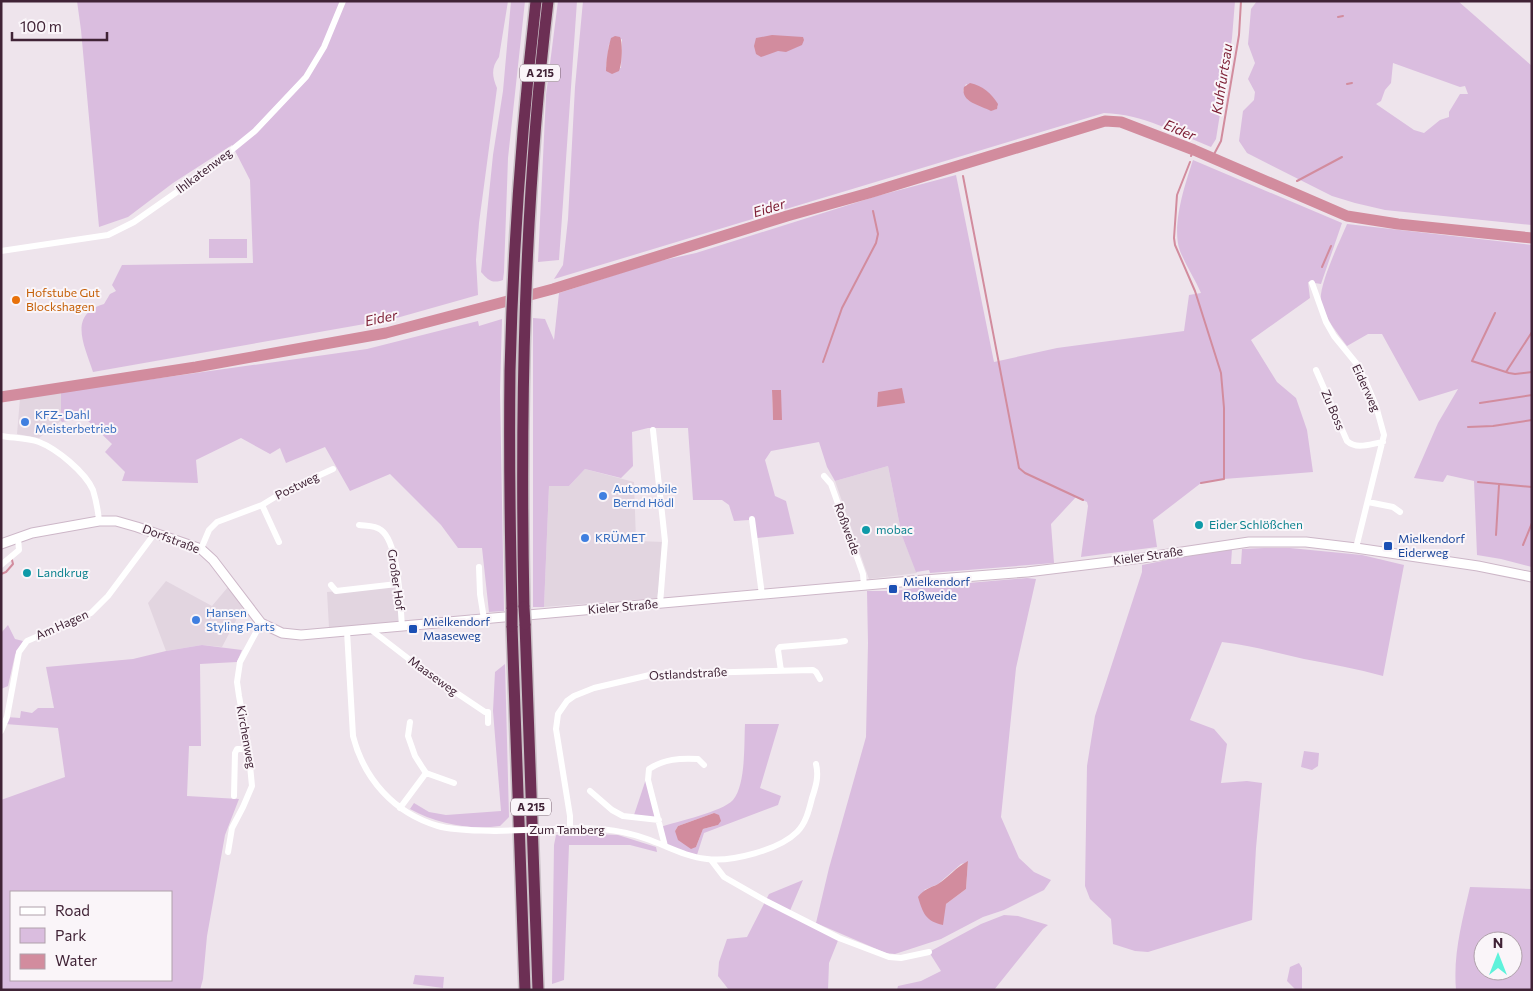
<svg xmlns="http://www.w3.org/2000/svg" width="1533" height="991" font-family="Commissioner,sans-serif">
	<rect width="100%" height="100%" fill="#eee4ec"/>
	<!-- built -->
	<path fill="#e2d5e0" d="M 61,392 L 61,421 L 39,438 L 17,434 L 20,398 Z
		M 888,466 L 902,536 L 917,573 L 869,579 L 835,481 Z
		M 585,469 L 634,482 L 636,541 L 664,542 L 663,560 L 657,598 L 544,607 L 549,486 L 569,486 Z
		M 166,581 L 212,606 L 228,587 L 243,607 L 222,647 L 202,645 L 166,651 L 148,603 Z
		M 395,586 L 400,622 L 329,628 L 327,592 Z"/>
	<!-- green -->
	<path fill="#dabddf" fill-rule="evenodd" d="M 77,1 L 508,1 L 499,57 C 491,68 492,76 497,88 L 479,223 L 476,260 L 478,295 L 393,319 L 93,372 C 85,346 67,315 104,304 L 110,294 L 116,291 L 112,285 L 122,265 L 253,263 L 250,180 L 232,145 L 173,183 L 128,217 L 99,227 L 81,30 Z
		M 511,1 L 525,1 L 508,158 L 504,272 L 503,280 C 492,284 488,280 481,272 L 493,155 L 503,91 Z
		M 558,1 L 577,1 L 559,260 L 538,262 L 546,95 Z
		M 583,1 L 1235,1 L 1232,38 L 1216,139 L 1211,147 C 1176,133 1143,114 1104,113 L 554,279 L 563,265 L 568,219 L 575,87 ZM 622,39 L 621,68 L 606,67 L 609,44 ZM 966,84 L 998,106 L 995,110 L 986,108 L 963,91 Z
		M 1257,1 L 1458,1 L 1532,66 L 1532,225 L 1385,210 L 1355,203 L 1332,196 L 1247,153 L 1239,141 L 1243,111 L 1254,100 L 1255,92 L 1248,79 L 1255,63 L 1248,44 L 1251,9 ZM 1393,63 L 1460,87 L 1465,86 L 1468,94 L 1460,94 L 1449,112 L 1449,117 L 1440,120 L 1424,133 L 1414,130 L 1376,104 L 1381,101 L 1385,90 L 1391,83 Z
		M 1193,160 L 1342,223 L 1321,284 L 1308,282 L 1310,298 L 1251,340 L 1277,382 L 1296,398 L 1307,430 L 1313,472 L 1224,479 L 1201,483 L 1153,520 L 1157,547 L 1081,557 L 1088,506 L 1087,502 L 1076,497 L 1051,524 L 1054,563 L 930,573 L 929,570 L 916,572 L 902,536 L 888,466 L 835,481 L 827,467 L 819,442 L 771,451 L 765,460 L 775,496 L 786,501 L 794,534 L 757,538 L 749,520 L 734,521 L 729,505 L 722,500 L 693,500 L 688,428 L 648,428 L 632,432 L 633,466 L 621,478 L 585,469 L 569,486 L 549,486 L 544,607 L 533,607 L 533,318 L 545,319 L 554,340 L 559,293 L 655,262 L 696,253 L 877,196 L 956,175 L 994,362 L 1057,348 L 1184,331 L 1189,295 L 1201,293 C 1195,279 1186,266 1180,251 C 1171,227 1185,184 1193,160 ZM 772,390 L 781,390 L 781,420 L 773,420 Z
		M 1347,224 L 1532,245 L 1532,567 L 1501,559 L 1477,555 L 1474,481 L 1447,475 L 1443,482 L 1414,478 L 1438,423 L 1458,389 L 1419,401 L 1382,334 L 1368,334 L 1347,346 C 1338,334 1324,317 1321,302 C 1318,286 1340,241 1347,224 Z
		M 209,239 L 247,239 L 247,258 L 209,258 Z
		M 502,319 L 500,392 L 504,611 L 489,612 L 482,548 L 458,548 L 441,525 L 390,474 L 350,491 L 325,447 L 286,463 L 280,448 L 270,454 L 241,438 L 196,460 L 198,483 L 122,481 L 125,472 L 105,452 L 112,444 L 85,418 L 62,422 L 61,421 L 61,392 L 367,349 L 478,321 L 479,326 Z
		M 1264,548 L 1290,548 L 1362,555 L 1404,565 L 1383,676 C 1357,669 1331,664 1304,659 C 1277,653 1250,645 1222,642 L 1190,720 L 1214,729 L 1227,744 L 1221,783 L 1247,781 L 1262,783 L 1256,848 L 1252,920 L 1148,952 L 1135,951 L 1113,944 L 1111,919 L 1090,899 L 1085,886 L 1087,766 L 1095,716 L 1142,572 L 1142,565 L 1182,557 L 1232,549 L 1231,564 L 1241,564 L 1242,549 Z
		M 1027,578 L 1036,579 L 1016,668 L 1001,817 L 1019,858 L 1034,872 L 1051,880 L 1044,890 L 1004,910 L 983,917 L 941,939 L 895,954 L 886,953 L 816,923 L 829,868 L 866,737 L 868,643 L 867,591 L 895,591 L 921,587 ZM 968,862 L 966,889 L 946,904 L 924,890 L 938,884 L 961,864 Z
		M 8,625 L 15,639 L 23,641 L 15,655 L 8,686 L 1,689 L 1,633 Z
		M 202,645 L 242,650 L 237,662 L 200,664 L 201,746 L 189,746 L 187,796 L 239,799 L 225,835 L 207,936 L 203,979 L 200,990 L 1,990 L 1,800 L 65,777 L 58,728 L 5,724 L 7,717 L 20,718 L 21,711 L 32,713 L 38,708 L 54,708 L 46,667 L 133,659 L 166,651 ZM 11,892 L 171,892 L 171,980 L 11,980 Z
		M 505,664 L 509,817 L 500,826 C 468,830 438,824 410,809 L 414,803 L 429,812 L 446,815 L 501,811 L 493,711 L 495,672 Z
		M 745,724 L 779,724 L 760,788 L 781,796 L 778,805 L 704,833 L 696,858 L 665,846 L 661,827 C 678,821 722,812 733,800 C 746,785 744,743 745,724 ZM 714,813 L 718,825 L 703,829 L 696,847 L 675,831 L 678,826 Z
		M 1304,751 L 1319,753 L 1318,766 L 1312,770 L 1301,767 Z
		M 648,773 L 659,820 L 633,818 Z
		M 572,833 L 618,835 L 656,847 L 657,852 L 630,845 L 569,845 L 564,980 L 552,984 L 554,845 L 556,835 Z
		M 803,880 L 789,913 L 839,938 L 829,963 L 828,990 L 729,990 L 718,976 L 719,962 L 727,939 L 747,937 L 769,894 Z
		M 1470,887 L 1532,889 L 1532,990 L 1456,990 C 1453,954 1462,922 1470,887 ZM 1483,941 L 1513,941 L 1513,971 L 1483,971 Z
		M 1004,915 L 1018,916 L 1048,925 L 1043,929 L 994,990 L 897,990 L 898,986 L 921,981 L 941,971 L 929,952 L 981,924 Z
		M 1299,963 L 1302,968 L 1302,990 L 1296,990 L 1287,981 L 1290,967 Z
		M 415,975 L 444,977 L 443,988 L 413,984 Z"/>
	<!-- water -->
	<path fill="#d28c9e" d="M 772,35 L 803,37 L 804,40 L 802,45 L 786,52 L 778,51 L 761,57 L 756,54 L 754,46 L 756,38 Z
		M 615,36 L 620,37 C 623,43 622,65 619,71 L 612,74 L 606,71 C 606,60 608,48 611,38 Z
		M 970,83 C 983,86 991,93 998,104 L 997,109 L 991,111 C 980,105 960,102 964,87 Z
		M 902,388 L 905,403 L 877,407 L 878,392 Z
		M 772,390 L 781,390 L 782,420 L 773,420 Z
		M 714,813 L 719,815 L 721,821 L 718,825 L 703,829 L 696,847 L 691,849 L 678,840 L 675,831 L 678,826 Z
		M 968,861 L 966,889 L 946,904 L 943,925 C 925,921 923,913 918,897 C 924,889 930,888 938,884 C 949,877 956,867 968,861 Z"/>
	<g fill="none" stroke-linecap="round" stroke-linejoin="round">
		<!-- stream -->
		<path stroke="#d28c9e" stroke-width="2" d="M 1338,17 L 1343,16
			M 1347,84 L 1352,83
			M 1191,156 L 1194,150
			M 1212,158 L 1221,141 L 1239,35 L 1241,1
			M 1190,162 L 1177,195 L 1174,238 L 1175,245 L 1195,291 L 1221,373 L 1224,408 L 1224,479 L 1201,483
			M 963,176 L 1019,468 L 1025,473 L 1083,500
			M 1297,181 L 1342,157
			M 1322,267 L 1331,246
			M 1495,313 L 1472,361 L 1509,373 L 1515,374 L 1532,372
			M 823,362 L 842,308 L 876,243 L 878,234 L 873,211
			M 1506,372 L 1532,332
			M 1480,403 L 1532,395
			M 1468,427 L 1493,426 L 1532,420
			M 1478,482 L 1532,487
			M 1496,535 L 1499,485
			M 1523,545 L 1532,523
			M 1,574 L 6,572 L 13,564 L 12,560"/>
		<!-- river -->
		<path stroke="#d28c9e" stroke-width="11" d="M 1,397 L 196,367 L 386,333 L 553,289 L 787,216 L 869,193 L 1105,121 L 1121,122 L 1194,150 L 1347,216 L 1398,224 L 1532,238"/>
		<defs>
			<path id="secondary" d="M 1,544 L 32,533 L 99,521 L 116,521 L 137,527 L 201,549 L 213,560 L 261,623 L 282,633 L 301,635 L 912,581 L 1027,572 L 1142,558 L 1249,542 L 1306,542 L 1356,548 L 1478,566 L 1532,577"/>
			<path id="highway" d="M 524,607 C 520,405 524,203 548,1
				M 512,609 C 510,529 509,450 510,371 C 513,247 522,124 536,1
				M 525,624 L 538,990
				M 512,626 L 525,990"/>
		</defs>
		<!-- secondary casing -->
		<use href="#secondary" stroke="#cdb7c8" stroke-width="11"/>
		<!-- highway casing -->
		<use href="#highway" stroke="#cac1c7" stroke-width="14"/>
		<!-- street -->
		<path stroke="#fff" stroke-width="6" d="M 1,251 L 108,235 L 134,222 L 201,175 L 255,131 L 306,77 L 324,47 L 343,1
			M 1312,283 L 1326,322 L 1334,336 L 1356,363 L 1365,380 L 1376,406 L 1384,435 L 1356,548
			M 1316,370 L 1347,441 C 1357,450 1370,444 1383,442
			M 653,430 L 665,541 L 660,604
			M 1,436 C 13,438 28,438 39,442 C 57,449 85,472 93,490 C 96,500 98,510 99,521
			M 824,476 L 831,484 L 863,574 L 864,586
			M 1368,502 L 1393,507 L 1400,512
			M 262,505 L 279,542
			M 752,519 L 762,595
			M 359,525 C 366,526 375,525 381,530 C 399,543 400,604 402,626
			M 201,549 L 209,530 L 217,522 L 262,505 L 285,491 L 333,469
			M 1,565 L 19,550 L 18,538
			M 479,567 L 480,594 L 484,619
			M 331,585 L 336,591 L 397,584
			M 370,629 L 427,673 L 485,712 L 488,712 L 488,723
			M 347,631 L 353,736 C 364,779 394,813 438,826 C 456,831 476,830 495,831
			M 781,671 L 778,650 L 780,647 L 839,642 L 845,641
			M 410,722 L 408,736 L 415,756 L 422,767 L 426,773 L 454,783
			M 1,731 L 7,717 L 19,652 L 27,641 L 91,613 L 108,596 L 155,533
			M 590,791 L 612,810 L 623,816 L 659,820
			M 234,796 L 235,753 L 237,749 L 248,749
			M 400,808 L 426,773
			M 570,828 L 570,816 L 556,729 L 558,714 L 567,701 L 574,696 L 594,688 L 654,674 L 813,670 L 816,672 L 820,679
			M 556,829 C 588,827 617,828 647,839 C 667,846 686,857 707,859 C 732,862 779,850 797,832 C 806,823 809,810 812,798 C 816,786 819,776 816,764
			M 665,846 L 648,780 L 649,769 C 664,759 680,758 698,759 L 704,765
			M 228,852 L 232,828 L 243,807 L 252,786 L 248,745 L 239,696 L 237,682 L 240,662 L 261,623
			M 711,860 L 724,877 L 766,901 L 839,938 L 889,957 L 901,958 L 929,952"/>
		<!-- secondary -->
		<use href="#secondary" stroke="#fff" stroke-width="9"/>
		<!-- highway -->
		<use href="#highway" stroke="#6c2f54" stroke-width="11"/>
		<defs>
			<path id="highway-bridge" d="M 524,607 L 525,624
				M 512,609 L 512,626"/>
		</defs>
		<!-- highway-bridge casing -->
		<use href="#highway-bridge" stroke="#cac1c7" stroke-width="14" stroke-linecap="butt"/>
		<!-- street-bridge -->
		<path stroke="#fff" stroke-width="6" d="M 495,831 L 556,829"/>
		<!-- highway-bridge -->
		<use href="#highway-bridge" stroke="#6c2f54" stroke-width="11"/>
	</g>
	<!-- markers -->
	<circle fill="#e8710a" stroke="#faf5f9" stroke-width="2" cx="16" cy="300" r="5"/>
	<g fill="#3f7fe0" stroke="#faf5f9" stroke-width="2">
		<circle cx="25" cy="422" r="5"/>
		<circle cx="603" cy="496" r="5"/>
		<circle cx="585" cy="538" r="5"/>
		<circle cx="196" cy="620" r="5"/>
	</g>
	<g fill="#0f9aa8" stroke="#faf5f9" stroke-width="2">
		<circle cx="1199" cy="525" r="5"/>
		<circle cx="866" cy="530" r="5"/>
		<circle cx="27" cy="573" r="5"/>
	</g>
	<g fill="#1a4fb4" stroke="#faf5f9" stroke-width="2">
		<rect x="1383" y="541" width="10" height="10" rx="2.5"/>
		<rect x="888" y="584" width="10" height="10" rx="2.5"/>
		<rect x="408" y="624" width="10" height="10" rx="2.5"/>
	</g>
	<g text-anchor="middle" stroke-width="4" stroke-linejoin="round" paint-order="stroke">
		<!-- shield labels -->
		<g fill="#faf5f9" stroke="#786270" stroke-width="1">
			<rect x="520" y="64.5" width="40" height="17" rx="4"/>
			<rect x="511" y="798.5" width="40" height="17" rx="4"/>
		</g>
		<g font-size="11" font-weight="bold" fill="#402336">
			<text x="540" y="77">A 215</text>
			<text x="531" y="811">A 215</text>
		</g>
		<!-- street labels -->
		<g font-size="12" fill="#402336" stroke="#faf5f9">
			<text transform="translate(204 171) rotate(-37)" y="4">Ihlkatenweg</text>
			<text transform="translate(1366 388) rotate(65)" y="4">Eiderweg</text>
			<text transform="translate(1333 410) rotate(67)" y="4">Zu Boss</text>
			<text transform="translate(297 486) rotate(-26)" y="4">Postweg</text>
			<text transform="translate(847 529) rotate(70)" y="4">Roßweide</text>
			<text transform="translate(171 539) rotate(21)" y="4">Dorfstraße</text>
			<text transform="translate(1148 556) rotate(-8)" y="4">Kieler Straße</text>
			<text transform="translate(396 580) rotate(82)" y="4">Großer Hof</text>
			<text transform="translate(623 607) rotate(-5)" y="4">Kieler Straße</text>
			<text transform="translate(62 625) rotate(-24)" y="4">Am Hagen</text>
			<text transform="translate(688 674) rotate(-3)" y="4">Ostlandstraße</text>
			<text transform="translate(433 676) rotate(36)" y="4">Maaseweg</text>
			<text transform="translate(246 737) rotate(80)" y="4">Kirchenweg</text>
			<text x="567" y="834">Zum Tamberg</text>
		</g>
		<!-- food labels -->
		<g font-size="12" fill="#c56008" stroke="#faf5f9" text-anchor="start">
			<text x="26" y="297">Hofstube Gut<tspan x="26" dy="14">Blockshagen</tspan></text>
		</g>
		<!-- shop labels -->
		<g font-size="12" fill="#366cbe" stroke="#faf5f9" text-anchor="start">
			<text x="35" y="419">KFZ- Dahl<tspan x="35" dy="14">Meisterbetrieb</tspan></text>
			<text x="613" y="493">Automobile<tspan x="613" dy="14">Bernd Hödl</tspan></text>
			<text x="595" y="542">KRÜMET</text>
			<text x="206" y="617">Hansen<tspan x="206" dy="14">Styling Parts</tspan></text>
		</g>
		<!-- culture labels -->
		<g font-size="12" fill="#0d838f" stroke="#faf5f9" text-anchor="start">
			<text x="1209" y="529">Eider Schlößchen</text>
			<text x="876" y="534">mobac</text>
			<text x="37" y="577">Landkrug</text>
		</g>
		<!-- transit labels -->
		<g font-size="12" fill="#164399" stroke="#faf5f9" text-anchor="start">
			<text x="1398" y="543">Mielkendorf<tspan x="1398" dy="14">Eiderweg</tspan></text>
			<text x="903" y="586">Mielkendorf<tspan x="903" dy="14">Roßweide</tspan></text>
			<text x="423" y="626">Mielkendorf<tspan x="423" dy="14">Maaseweg</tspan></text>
		</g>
		<!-- water labels -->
		<g font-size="14" font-style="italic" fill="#7c1d33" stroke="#faf5f9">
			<text transform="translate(1222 79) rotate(-81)" y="5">Kuhfurtsau</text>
			<text transform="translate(1180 130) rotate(23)" y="5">Eider</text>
			<text transform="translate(769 208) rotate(-17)" y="5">Eider</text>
			<text transform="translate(381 318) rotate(-12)" y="5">Eider</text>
		</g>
	</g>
	<!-- border -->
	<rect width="1533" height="991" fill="none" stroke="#402336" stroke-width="5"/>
	<!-- legend -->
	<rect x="10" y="891" width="162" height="90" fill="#faf5f9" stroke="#b0a1ab"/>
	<rect x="20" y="907" width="25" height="8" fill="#ffffff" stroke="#b0a1ab"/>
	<text x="55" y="916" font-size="15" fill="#402336">Road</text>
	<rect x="20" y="928" width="25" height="15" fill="#dabddf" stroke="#b0a1ab"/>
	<text x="55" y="941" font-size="15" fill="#402336">Park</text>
	<rect x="20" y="954" width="25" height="15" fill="#d28c9e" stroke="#b0a1ab"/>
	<text x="55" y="966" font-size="15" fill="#402336">Water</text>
	<!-- north arrow -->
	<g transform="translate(1498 956)"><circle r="24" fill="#faf5f9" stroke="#b0a1ab"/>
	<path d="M0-4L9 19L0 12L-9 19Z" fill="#5ef2db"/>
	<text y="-8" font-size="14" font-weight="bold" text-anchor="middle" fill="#402336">N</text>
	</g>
	<!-- scale -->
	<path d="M12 32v8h95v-8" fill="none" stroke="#402336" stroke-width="2.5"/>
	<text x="20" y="32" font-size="15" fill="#402336" stroke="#faf5f9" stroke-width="4" paint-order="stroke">100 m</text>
</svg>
